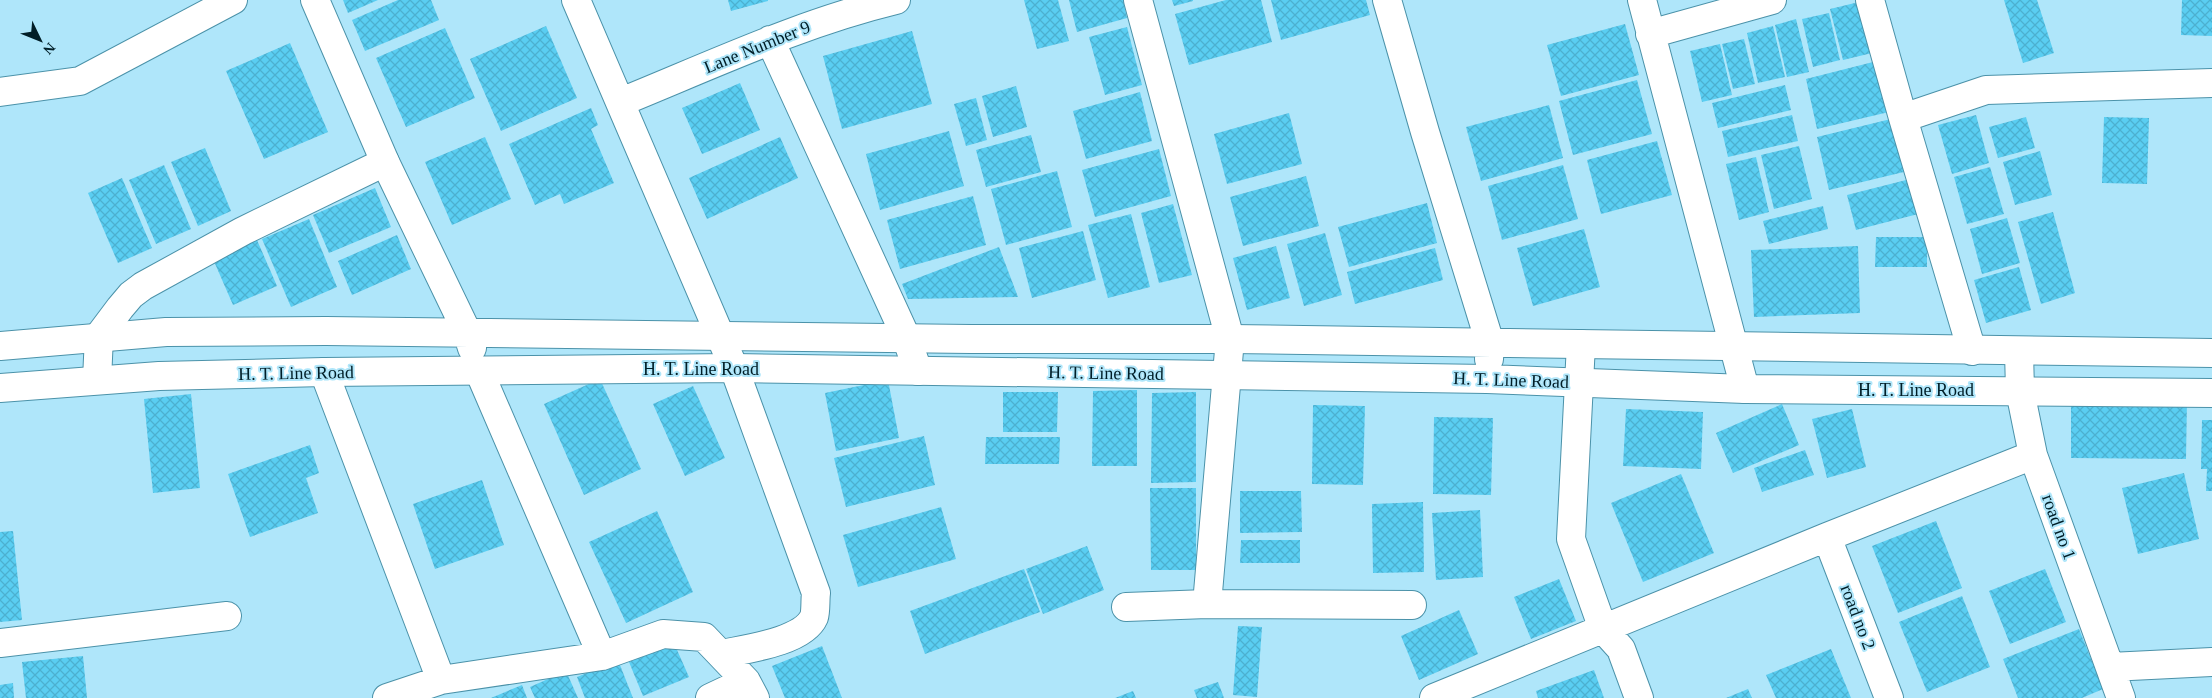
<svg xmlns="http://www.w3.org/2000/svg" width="2212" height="698" font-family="'Times New Roman',serif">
	<defs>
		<pattern id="building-cross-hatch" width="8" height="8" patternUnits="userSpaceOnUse" patternTransform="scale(1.25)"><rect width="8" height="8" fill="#5acef2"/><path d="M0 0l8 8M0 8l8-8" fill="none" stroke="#4cb0d0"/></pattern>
	</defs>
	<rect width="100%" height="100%" fill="#afe6fa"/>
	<!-- building -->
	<path fill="url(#building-cross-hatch)" d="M 343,0 L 378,0 L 348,13 Z
		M 398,0 L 431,0 L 439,20 L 365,51 L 352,20 Z
		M 728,0 L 768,0 L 768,1 L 731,11 Z
		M 1024,0 L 1058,0 L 1069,41 L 1037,49 Z
		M 1069,0 L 1123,0 L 1127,18 L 1077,32 Z
		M 1172,0 L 1193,0 L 1193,1 L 1174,6 Z
		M 1226,0 L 1261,0 L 1272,42 L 1189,65 L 1175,14 Z
		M 1271,0 L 1366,0 L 1370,15 L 1281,40 Z
		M 2004,0 L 2037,0 L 2054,53 L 2023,63 Z
		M 2182,0 L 2212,0 L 2212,36 L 2181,35 Z
		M 1859,2 L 1872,53 L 1843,60 L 1830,9 Z
		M 1829,13 L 1840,60 L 1813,67 L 1802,19 Z
		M 1796,19 L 1809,72 L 1787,77 L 1775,25 Z
		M 1625,24 L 1639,75 L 1561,96 L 1547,45 Z
		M 546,26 L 577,98 L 501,131 L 470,59 Z
		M 1773,26 L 1785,77 L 1758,83 L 1747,33 Z
		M 1127,27 L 1142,85 L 1105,95 L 1089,37 Z
		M 445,28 L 475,98 L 406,127 L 376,58 Z
		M 912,31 L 932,104 L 842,129 L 823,56 Z
		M 1744,39 L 1755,84 L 1733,89 L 1722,44 Z
		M 290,43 L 328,132 L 264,159 L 226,71 Z
		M 1720,44 L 1732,95 L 1702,102 L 1690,51 Z
		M 1877,61 L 1889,112 L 1817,129 L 1806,79 Z
		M 1637,80 L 1652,134 L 1573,155 L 1559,101 Z
		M 740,83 L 760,130 L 702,154 L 682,108 Z
		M 1785,85 L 1791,110 L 1718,128 L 1712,103 Z
		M 1016,86 L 1027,127 L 993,137 L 982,96 Z
		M 1140,92 L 1152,141 L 1086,159 L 1073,111 Z
		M 976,98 L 987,140 L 966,146 L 954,104 Z
		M 1549,105 L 1563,158 L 1481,181 L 1466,127 Z
		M 591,108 L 598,125 L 591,129 L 614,183 L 564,204 L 560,194 L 535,205 L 509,144 Z
		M 1289,113 L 1302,164 L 1227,184 L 1214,134 Z
		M 1792,115 L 1798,141 L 1728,157 L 1722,131 Z
		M 1976,115 L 1989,163 L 1952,174 L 1938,125 Z
		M 2026,117 L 2035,148 L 1998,158 L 1989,127 Z
		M 2104,117 L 2149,118 L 2147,184 L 2102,183 Z
		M 1895,118 L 1908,171 L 1829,190 L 1817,137 Z
		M 949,131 L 964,186 L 880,210 L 866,154 Z
		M 1031,135 L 1041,172 L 986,187 L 976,150 Z
		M 485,137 L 511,199 L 452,225 L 425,162 Z
		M 780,137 L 798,178 L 707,219 L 689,178 Z
		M 1657,141 L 1672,195 L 1601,214 L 1587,160 Z
		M 1799,146 L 1812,199 L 1774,209 L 1761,155 Z
		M 205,148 L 231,211 L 198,226 L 171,162 Z
		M 1159,149 L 1171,196 L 1095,217 L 1082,170 Z
		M 2040,151 L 2052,195 L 2015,205 L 2003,162 Z
		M 1756,157 L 1769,212 L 1739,220 L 1726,164 Z
		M 164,165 L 191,229 L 156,244 L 129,180 Z
		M 1563,165 L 1578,219 L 1502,240 L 1488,186 Z
		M 1990,167 L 2004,214 L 1967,224 L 1954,177 Z
		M 1057,171 L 1072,227 L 1006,245 L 991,189 Z
		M 1306,176 L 1319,226 L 1243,246 L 1230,197 Z
		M 122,178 L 152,248 L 118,263 L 88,193 Z
		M 1914,178 L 1922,213 L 1856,230 L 1847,195 Z
		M 375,188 L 391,227 L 329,253 L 313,215 Z
		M 973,196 L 986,245 L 900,269 L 887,220 Z
		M 1427,203 L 1437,243 L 1349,267 L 1338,227 Z
		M 1173,204 L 1192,275 L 1159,283 L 1141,213 Z
		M 1823,206 L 1828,229 L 1769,244 L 1763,221 Z
		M 2053,212 L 2075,293 L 2041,304 L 2018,222 Z
		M 1131,214 L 1150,287 L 1108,298 L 1088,225 Z
		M 2007,218 L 2020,263 L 1982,274 L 1970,229 Z
		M 309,219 L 337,287 L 291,307 L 262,239 Z
		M 1584,229 L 1600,287 L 1533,306 L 1517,248 Z
		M 1083,231 L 1096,280 L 1032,298 L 1019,248 Z
		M 1325,233 L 1342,295 L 1304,306 L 1287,244 Z
		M 397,235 L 411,269 L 352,295 L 338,261 Z
		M 1876,237 L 1927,237 L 1927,267 L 1875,267 Z
		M 257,240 L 277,286 L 233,305 L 213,259 Z
		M 1276,246 L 1290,298 L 1247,310 L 1233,258 Z
		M 1858,246 L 1860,313 L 1754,317 L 1751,250 Z
		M 999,247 L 1018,297 L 908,299 L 902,284 Z
		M 1435,248 L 1443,280 L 1355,304 L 1347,272 Z
		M 2019,267 L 2031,310 L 1986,323 L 1974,280 Z
		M 600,379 L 641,469 L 584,495 L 544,404 Z
		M 888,380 L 899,438 L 836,451 L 825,393 Z
		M 693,386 L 725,458 L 685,476 L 653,404 Z
		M 1137,390 L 1137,466 L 1092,466 L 1093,391 Z
		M 1003,392 L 1058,392 L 1057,432 L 1003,432 Z
		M 1196,392 L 1196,482 L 1151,483 L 1152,393 Z
		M 191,394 L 200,488 L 153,493 L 144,399 Z
		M 2071,399 L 2187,400 L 2186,459 L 2071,458 Z
		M 1782,404 L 1799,445 L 1733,473 L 1716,433 Z
		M 1313,405 L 1365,406 L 1363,485 L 1312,484 Z
		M 1626,409 L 1703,412 L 1701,469 L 1623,466 Z
		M 1852,409 L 1866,467 L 1827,478 L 1812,419 Z
		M 1434,417 L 1493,418 L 1491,495 L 1433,494 Z
		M 2202,420 L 2212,420 L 2212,491 L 2206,491 L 2207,469 L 2201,469 Z
		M 924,436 L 935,485 L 846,507 L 834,458 Z
		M 986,437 L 1060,437 L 1059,464 L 985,464 Z
		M 310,445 L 319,473 L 306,478 L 318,513 L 250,537 L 228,474 Z
		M 1805,450 L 1814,475 L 1762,492 L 1754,468 Z
		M 2184,473 L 2199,539 L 2138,554 L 2122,488 Z
		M 1681,474 L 1714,553 L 1643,582 L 1611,503 Z
		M 482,480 L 504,545 L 435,569 L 413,504 Z
		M 1150,488 L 1196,488 L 1196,570 L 1151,570 Z
		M 1240,491 L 1301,491 L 1302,532 L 1240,533 Z
		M 1423,502 L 1424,572 L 1373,573 L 1372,504 Z
		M 941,507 L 956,559 L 858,587 L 843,535 Z
		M 1480,510 L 1483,577 L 1436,580 L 1432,513 Z
		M 657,511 L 693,592 L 626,623 L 589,542 Z
		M 1936,521 L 1962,588 L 1898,613 L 1872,546 Z
		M 13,531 L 22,620 L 0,622 L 0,532 Z
		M 1241,540 L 1300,540 L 1300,563 L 1240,563 Z
		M 1087,546 L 1104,590 L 1043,614 L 1026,569 Z
		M 1024,569 L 1040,612 L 925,654 L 910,611 Z
		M 2045,569 L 2066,622 L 2010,644 L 1989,591 Z
		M 1559,579 L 1576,621 L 1531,639 L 1514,597 Z
		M 1962,596 L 1990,667 L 1927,692 L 1899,622 Z
		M 1459,610 L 1478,654 L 1419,680 L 1401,636 Z
		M 1238,626 L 1262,627 L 1257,697 L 1233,695 Z
		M 2079,629 L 2103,689 L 2082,698 L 2018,698 L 2003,659 Z
		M 674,643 L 689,677 L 643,696 L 629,662 Z
		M 822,646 L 842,698 L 785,698 L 772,666 Z
		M 1831,649 L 1851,698 L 1776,698 L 1766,675 Z
		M 83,656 L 87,698 L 26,698 L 22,662 Z
		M 618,660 L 633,698 L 585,698 L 577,677 Z
		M 1594,670 L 1604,698 L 1538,698 L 1536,691 Z
		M 566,671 L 578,698 L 535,698 L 530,687 Z
		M 1218,682 L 1224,698 L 1197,698 L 1194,690 Z
		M 13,683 L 14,698 L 0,698 L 0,685 Z
		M 522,685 L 527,698 L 491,698 Z
		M 1748,689 L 1752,698 L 1726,698 Z
		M 1133,691 L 1136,698 L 1115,698 Z"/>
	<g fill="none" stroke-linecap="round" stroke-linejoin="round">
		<defs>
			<path id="minor" d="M 576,0 L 734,368 L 816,593 C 815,600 816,611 814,617 C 803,642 745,649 722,654
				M 1642,0 L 1745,389
				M 1870,0 L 1903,118 L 1986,90 L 2212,83
				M 1650,34 L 1772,0
				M 770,40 L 906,337 L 918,371
				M 0,92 L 80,81 L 233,0
				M 621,102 C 712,65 801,23 896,0
				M 1903,118 L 1972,351
				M 1581,344 L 1571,539 L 1603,629 L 1621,649 L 1639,698
				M 2019,351 L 2020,391 L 2033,455 L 2121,698
				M 479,371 L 602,656
				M 324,372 L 441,680
				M 97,380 L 99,336 L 120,308 L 131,295 L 143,286 L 243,231 L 385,162
				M 1827,537 L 1889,698
				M 1207,604 L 1412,605
				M 1126,607 L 1207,604 L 1230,339 L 1138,0
				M 0,643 L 227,616
				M 2110,667 L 2212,662
				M 387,698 L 441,680 L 602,656 L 663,634 L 704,637 L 746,681 L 755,698
				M 710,698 L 746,681
				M 1434,698 L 1827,537 L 2033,455"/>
			<path id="tertiary" d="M 315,0 L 385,162 L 467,332 L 472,348
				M 1387,0 L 1425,132 L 1490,343 L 1489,359
				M 0,346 L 166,332 L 326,331 L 971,339 L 1230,339 L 2212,353
				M 0,388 L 159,376 L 324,372 L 734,368 L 1487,379 L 1745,389 L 2212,393"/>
		</defs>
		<!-- minor casing -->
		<use href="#minor" stroke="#4b92a9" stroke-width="30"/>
		<!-- tertiary casing -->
		<use href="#tertiary" stroke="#4b92a9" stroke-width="30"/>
		<!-- minor -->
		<use href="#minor" stroke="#fff" stroke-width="28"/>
		<!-- tertiary -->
		<use href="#tertiary" stroke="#fff" stroke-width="28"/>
	</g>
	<g text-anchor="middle" stroke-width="4" stroke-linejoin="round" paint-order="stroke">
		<!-- street labels -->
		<g font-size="18" fill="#011e27" stroke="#afe6fa">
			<text transform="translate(757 47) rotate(-22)" y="6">Lane Number 9</text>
			<text x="701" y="375">H. T. Line Road</text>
			<text transform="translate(296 373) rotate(-1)" y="6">H. T. Line Road</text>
			<text transform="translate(1106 373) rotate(1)" y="6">H. T. Line Road</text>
			<text transform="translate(1511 380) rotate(2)" y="6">H. T. Line Road</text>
			<text x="1916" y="396">H. T. Line Road</text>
			<text transform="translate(2059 527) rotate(70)" y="6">road no 1</text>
			<text transform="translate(1858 617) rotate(69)" y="6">road no 2</text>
		</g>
	</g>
	<!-- north arrow -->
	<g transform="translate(40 40) rotate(133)" stroke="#afe6fa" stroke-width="4" paint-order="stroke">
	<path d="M0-4L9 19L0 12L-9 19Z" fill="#011e27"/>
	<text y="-8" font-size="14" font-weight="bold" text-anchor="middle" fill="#011e27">N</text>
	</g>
</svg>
